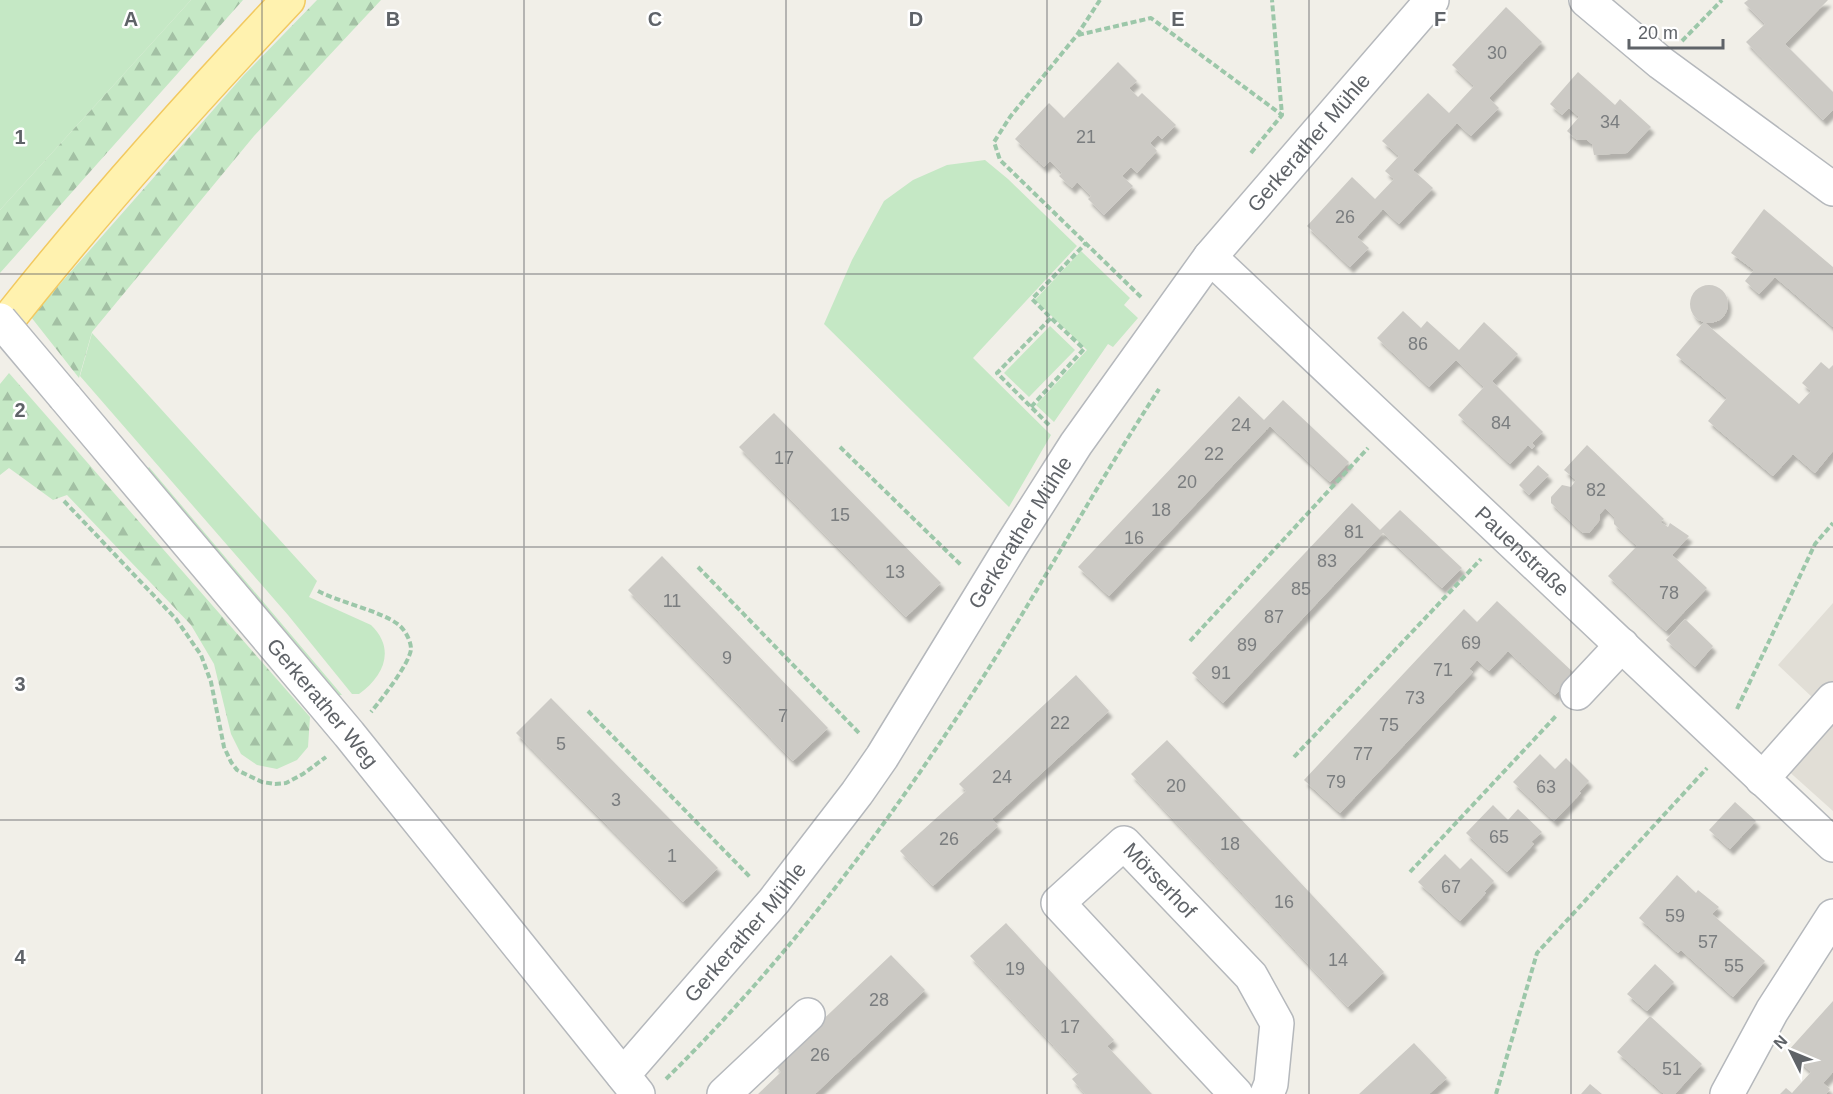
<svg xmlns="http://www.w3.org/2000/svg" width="1833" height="1094" font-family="Arial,sans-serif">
	<defs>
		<pattern id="forest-firs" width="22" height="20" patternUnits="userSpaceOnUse" patternTransform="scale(1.5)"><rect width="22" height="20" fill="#c5e8c5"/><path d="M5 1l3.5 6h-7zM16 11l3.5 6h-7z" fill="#a3c0a4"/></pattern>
		<filter id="shadow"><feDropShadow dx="3.5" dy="6" stdDeviation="1.5" flood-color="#0004"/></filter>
	</defs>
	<rect width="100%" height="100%" fill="#f1efe8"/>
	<!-- education -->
	<path fill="#e1ded6" d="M 1833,603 L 1833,811 L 1765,750 L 1813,698 L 1778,665 Z"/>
	<!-- grass -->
	<path fill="#c5e8c5" d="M 0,0 L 191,0 L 0,210 Z
		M 985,160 L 1008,179 L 1077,246 L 973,358 L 1051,435 L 1009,507 L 824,324 L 852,260 L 884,201 L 913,180 L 947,165 Z
		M 1081,251 L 1130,298 L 1124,305 L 1138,318 L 1113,347 L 1108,344 L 1054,422 L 1036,405 L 1087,350 L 1035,300 Z
		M 1050,326 L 1075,350 L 1029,397 L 1004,373 Z
		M 92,333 L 317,581 L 309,597 L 371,625 C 396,649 384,676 359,694 L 352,694 L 288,615 L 80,376 Z
		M 149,467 L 342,695 L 336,695 L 144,474 Z"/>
	<!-- forest -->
	<path fill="url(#forest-firs)" d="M 191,0 L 243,0 L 0,273 L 0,210 Z
		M 317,0 L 381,0 L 254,136 L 92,332 L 79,378 L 31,317 L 243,76 Z
		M 9,373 L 310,717 L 308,747 L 297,760 L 277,769 L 257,765 L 241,754 L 231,734 L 214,664 L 191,625 L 67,495 L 53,500 L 9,468 L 0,475 L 0,384 Z"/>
	<!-- building -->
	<path fill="#cccac5" filter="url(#shadow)" d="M 1748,0 L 1828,0 L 1785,44 L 1833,92 L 1833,110 L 1823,120 L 1746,42 L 1765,24 L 1744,3 Z
		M 1506,7 L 1542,42 L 1489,98 L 1499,108 L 1471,136 L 1457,123 L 1413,170 L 1433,188 L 1399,224 L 1383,209 L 1357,237 L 1369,248 L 1350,267 L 1307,226 L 1352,177 L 1375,199 L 1394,179 L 1385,171 L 1399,156 L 1382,141 L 1428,93 L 1449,113 L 1474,86 L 1452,65 Z
		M 1118,62 L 1137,81 L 1129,88 L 1138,97 L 1142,93 L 1176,125 L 1162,139 L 1158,135 L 1150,143 L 1157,151 L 1137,173 L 1131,167 L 1122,176 L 1133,186 L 1104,215 L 1088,199 L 1091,196 L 1077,182 L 1072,188 L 1059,176 L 1062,173 L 1050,161 L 1044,167 L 1015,139 L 1049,103 L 1064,118 Z
		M 1578,72 L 1615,105 L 1620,99 L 1651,127 L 1627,153 L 1594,155 L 1592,144 L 1587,140 L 1577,140 L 1567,131 L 1579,117 L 1569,108 L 1562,115 L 1550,104 Z
		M 1764,209 L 1833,267 L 1833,327 L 1775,277 L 1759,294 L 1745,281 L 1754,270 L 1731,253 Z
		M1690 304a19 19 0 1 1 38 0a19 19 0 1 1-38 0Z
		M 1403,311 L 1421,328 L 1427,321 L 1459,350 L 1484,322 L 1518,354 L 1492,381 L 1543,432 L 1532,443 L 1535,446 L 1532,449 L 1528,445 L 1510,464 L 1458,415 L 1484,387 L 1456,360 L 1429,387 L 1377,338 Z
		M 1704,322 L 1799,404 L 1811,391 L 1802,383 L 1821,362 L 1829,369 L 1833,365 L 1833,451 L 1815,473 L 1793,454 L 1773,476 L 1708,421 L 1727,398 L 1676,355 Z
		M 1239,396 L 1264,420 L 1283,400 L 1349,462 L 1330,482 L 1270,426 L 1109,596 L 1078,567 Z
		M 774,413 L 941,583 L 906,617 L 739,447 Z
		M 1587,445 L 1664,519 L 1660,522 L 1668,527 L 1670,523 L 1689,536 L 1672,555 L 1707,588 L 1666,631 L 1608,576 L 1637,546 L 1614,524 L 1614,517 L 1605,508 L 1600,514 L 1599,521 L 1589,533 L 1583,533 L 1551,503 L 1551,497 L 1562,485 L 1571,487 L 1576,480 L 1564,470 Z
		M 1538,465 L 1549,475 L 1529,495 L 1519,485 Z
		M 1352,503 L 1380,530 L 1400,510 L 1462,568 L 1442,588 L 1383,533 L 1223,703 L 1192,673 Z
		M 662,556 L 828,728 L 793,761 L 628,590 Z
		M 1497,601 L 1575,674 L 1555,695 L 1508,651 L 1489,671 L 1477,660 L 1469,669 L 1473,672 L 1340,813 L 1304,780 L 1464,609 L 1477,622 Z
		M 1685,619 L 1713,646 L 1695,667 L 1666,640 Z
		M 1076,675 L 1109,711 L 992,819 L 998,826 L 933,886 L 900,851 L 966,791 L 959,784 Z
		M 551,698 L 718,868 L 683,902 L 516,733 Z
		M 1167,740 L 1384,972 L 1348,1007 L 1131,774 Z
		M 1540,754 L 1555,769 L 1566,758 L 1589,781 L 1579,792 L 1581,793 L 1554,821 L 1513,782 Z
		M 1735,802 L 1756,821 L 1730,849 L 1709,830 Z
		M 1493,805 L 1508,820 L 1518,809 L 1542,832 L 1531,842 L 1534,844 L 1507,872 L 1466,833 Z
		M 1445,854 L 1460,869 L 1471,858 L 1494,881 L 1484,892 L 1486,893 L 1460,921 L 1418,882 Z
		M 1677,875 L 1696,893 L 1698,890 L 1719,907 L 1712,914 L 1765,961 L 1733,997 L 1681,950 L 1678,953 L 1639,918 Z
		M 1006,923 L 1114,1040 L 1107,1046 L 1152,1094 L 1085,1094 L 1072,1079 L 1079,1073 L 970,956 Z
		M 891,955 L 925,990 L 815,1094 L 758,1094 L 781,1072 L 775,1065 Z
		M 1655,964 L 1674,982 L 1647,1011 L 1627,994 Z
		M 1833,1001 L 1833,1072 L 1823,1083 L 1830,1089 L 1826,1094 L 1780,1094 L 1786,1088 L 1792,1093 L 1811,1072 L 1788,1051 Z
		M 1650,1016 L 1702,1064 L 1675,1094 L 1664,1094 L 1617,1052 Z
		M 1414,1043 L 1447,1078 L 1429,1094 L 1359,1094 Z
		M 1590,1084 L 1602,1094 L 1581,1094 Z"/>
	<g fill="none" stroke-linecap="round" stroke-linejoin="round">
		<defs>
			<g id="minor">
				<path d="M 1586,0 L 1661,63 L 1833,189"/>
				<path id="s1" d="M 1210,257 L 1833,845"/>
				<path id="s2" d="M 65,397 L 349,734 L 638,1094"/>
				<path d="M 1577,693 L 1622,645"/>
				<path d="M 1762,779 L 1833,699"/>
				<path id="s3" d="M 623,1075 L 774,901 L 857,793 L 882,757 L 1013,543 L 1076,444 L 1210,257 L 1432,0"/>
				<path d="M 724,1094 L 808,1015"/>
				<path id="s4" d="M 1236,1094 L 1058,903 L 1124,843 L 1251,976 L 1277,1023 L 1271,1084 L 1267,1094"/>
				<path d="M 1727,1094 L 1772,1011 L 1833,916"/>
			</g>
			<path id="major" d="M 0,330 C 90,215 188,106 288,0"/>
		</defs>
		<!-- minor casing -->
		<use href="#minor" stroke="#b5b8bc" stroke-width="36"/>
		<!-- major casing -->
		<use href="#major" stroke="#f2c960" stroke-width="36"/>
		<!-- path -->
		<path stroke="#9cc7a9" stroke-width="4" stroke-dasharray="6 3" stroke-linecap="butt" d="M 1100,0 L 1077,35 L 1010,117 L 994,142 L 1000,160 L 1143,299
			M 1078,35 L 1151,18 L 1282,115 L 1272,0
			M 1682,41 L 1722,0
			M 1251,153 L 1282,115
			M 1031,407 L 1084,349 L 1051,318
			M 1049,425 L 997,373 L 1051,318 L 1032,299 L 1086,243
			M 840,447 L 962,566
			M 64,501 L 176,619 L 201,655 L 211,682 L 224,747 L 231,762 L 237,770 L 262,782 L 275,784 L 286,783 L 303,774 L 326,757
			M 698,567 L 860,734
			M 318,591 C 341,603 379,610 399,625 C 405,630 411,641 411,649 C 410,663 381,700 371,712
			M 1190,641 L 1368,448
			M 1737,709 L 1815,544 L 1833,523
			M 588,711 L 751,878
			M 1294,757 L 1481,559
			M 1410,872 L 1556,716
			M 666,1079 C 790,957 894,817 987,671 C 1046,578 1099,481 1159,389
			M 1496,1094 L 1537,953 L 1707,768"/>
		<!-- minor -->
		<use href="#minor" stroke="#fff" stroke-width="33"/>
		<!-- major -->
		<use href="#major" stroke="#fff2af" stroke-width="33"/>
		<defs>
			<path id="minor-bridge" d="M 0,320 L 65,397"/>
		</defs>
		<!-- minor-bridge casing -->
		<use href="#minor-bridge" stroke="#b5b8bc" stroke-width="36" stroke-linecap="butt"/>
		<!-- minor-bridge -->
		<use href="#minor-bridge" stroke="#fff" stroke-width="33"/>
	</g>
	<!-- grid -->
	<path fill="none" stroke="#5f6368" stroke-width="1.5" stroke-opacity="0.55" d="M 262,0 L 262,1094M 524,0 L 524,1094M 786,0 L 786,1094M 1047,0 L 1047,1094M 1309,0 L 1309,1094M 1571,0 L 1571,1094M 0,274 L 1833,274M 0,547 L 1833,547M 0,820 L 1833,820"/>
	<g text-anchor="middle" stroke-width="5" stroke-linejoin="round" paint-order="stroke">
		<!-- number labels -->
		<g font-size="18" fill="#7a7d7f">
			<text x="1497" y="59">30</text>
			<text x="1610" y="128">34</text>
			<text x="1086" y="143">21</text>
			<text x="1345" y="223">26</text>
			<text x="1418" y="350">86</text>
			<text x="1501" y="429">84</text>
			<text x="1241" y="431">24</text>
			<text x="1214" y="460">22</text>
			<text x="784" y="464">17</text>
			<text x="1187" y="488">20</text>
			<text x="1596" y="496">82</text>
			<text x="1161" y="516">18</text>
			<text x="840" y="521">15</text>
			<text x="1354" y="538">81</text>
			<text x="1134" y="544">16</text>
			<text x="1327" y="567">83</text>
			<text x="895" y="578">13</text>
			<text x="1301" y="595">85</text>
			<text x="1669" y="599">78</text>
			<text x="672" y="607">11</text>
			<text x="1274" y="623">87</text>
			<text x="1471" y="649">69</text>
			<text x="1247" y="651">89</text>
			<text x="727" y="664">9</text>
			<text x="1443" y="676">71</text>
			<text x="1221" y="679">91</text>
			<text x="1415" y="704">73</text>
			<text x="783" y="722">7</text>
			<text x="1060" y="729">22</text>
			<text x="1389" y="731">75</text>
			<text x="561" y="750">5</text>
			<text x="1363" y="760">77</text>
			<text x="1002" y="783">24</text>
			<text x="1336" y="788">79</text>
			<text x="1176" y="792">20</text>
			<text x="1546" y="793">63</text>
			<text x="616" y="806">3</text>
			<text x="1499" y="843">65</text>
			<text x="949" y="845">26</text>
			<text x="1230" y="850">18</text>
			<text x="672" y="862">1</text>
			<text x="1451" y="893">67</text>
			<text x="1284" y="908">16</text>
			<text x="1675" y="922">59</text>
			<text x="1708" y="948">57</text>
			<text x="1338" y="966">14</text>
			<text x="1734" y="972">55</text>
			<text x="1015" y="975">19</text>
			<text x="879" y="1006">28</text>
			<text x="1070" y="1033">17</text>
			<text x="820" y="1061">26</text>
			<text x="1672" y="1075">51</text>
		</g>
		<!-- street labels -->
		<g font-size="21" fill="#5f6368" stroke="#fff">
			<text dy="7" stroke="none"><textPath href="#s3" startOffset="1160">Gerkerather Mühle</textPath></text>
			<text dy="7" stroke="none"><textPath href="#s3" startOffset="674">Gerkerather Mühle</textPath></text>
			<text dy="7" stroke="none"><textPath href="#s1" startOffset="429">Pauenstraße</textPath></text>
			<text dy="7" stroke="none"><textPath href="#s2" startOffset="400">Gerkerather Weg</textPath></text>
			<text dy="7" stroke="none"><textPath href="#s4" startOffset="402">Mörserhof</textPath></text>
			<text dy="7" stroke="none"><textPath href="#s3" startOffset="188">Gerkerather Mühle</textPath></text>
		</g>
	</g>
	<g font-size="20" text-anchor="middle" font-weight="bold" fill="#5f6368" stroke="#fff" stroke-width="5" stroke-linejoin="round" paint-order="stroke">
		<text x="131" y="26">A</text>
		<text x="393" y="26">B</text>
		<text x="655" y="26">C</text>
		<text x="916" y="26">D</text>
		<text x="1178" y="26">E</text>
		<text x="1440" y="26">F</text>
		<text x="20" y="144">1</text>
		<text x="20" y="417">2</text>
		<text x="20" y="691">3</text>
		<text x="20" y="964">4</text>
	</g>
	<!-- north arrow -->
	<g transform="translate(1791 1052) rotate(313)" stroke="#ffffff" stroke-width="4.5" paint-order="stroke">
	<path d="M0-4.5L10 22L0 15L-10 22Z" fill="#5f6368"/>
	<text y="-9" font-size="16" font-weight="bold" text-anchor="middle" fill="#5f6368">N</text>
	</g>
	<!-- scale -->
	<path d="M1629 39v9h94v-9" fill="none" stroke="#5f6368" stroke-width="3"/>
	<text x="1638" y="39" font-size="18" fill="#5f6368" stroke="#ffffff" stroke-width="4.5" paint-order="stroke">20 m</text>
</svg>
